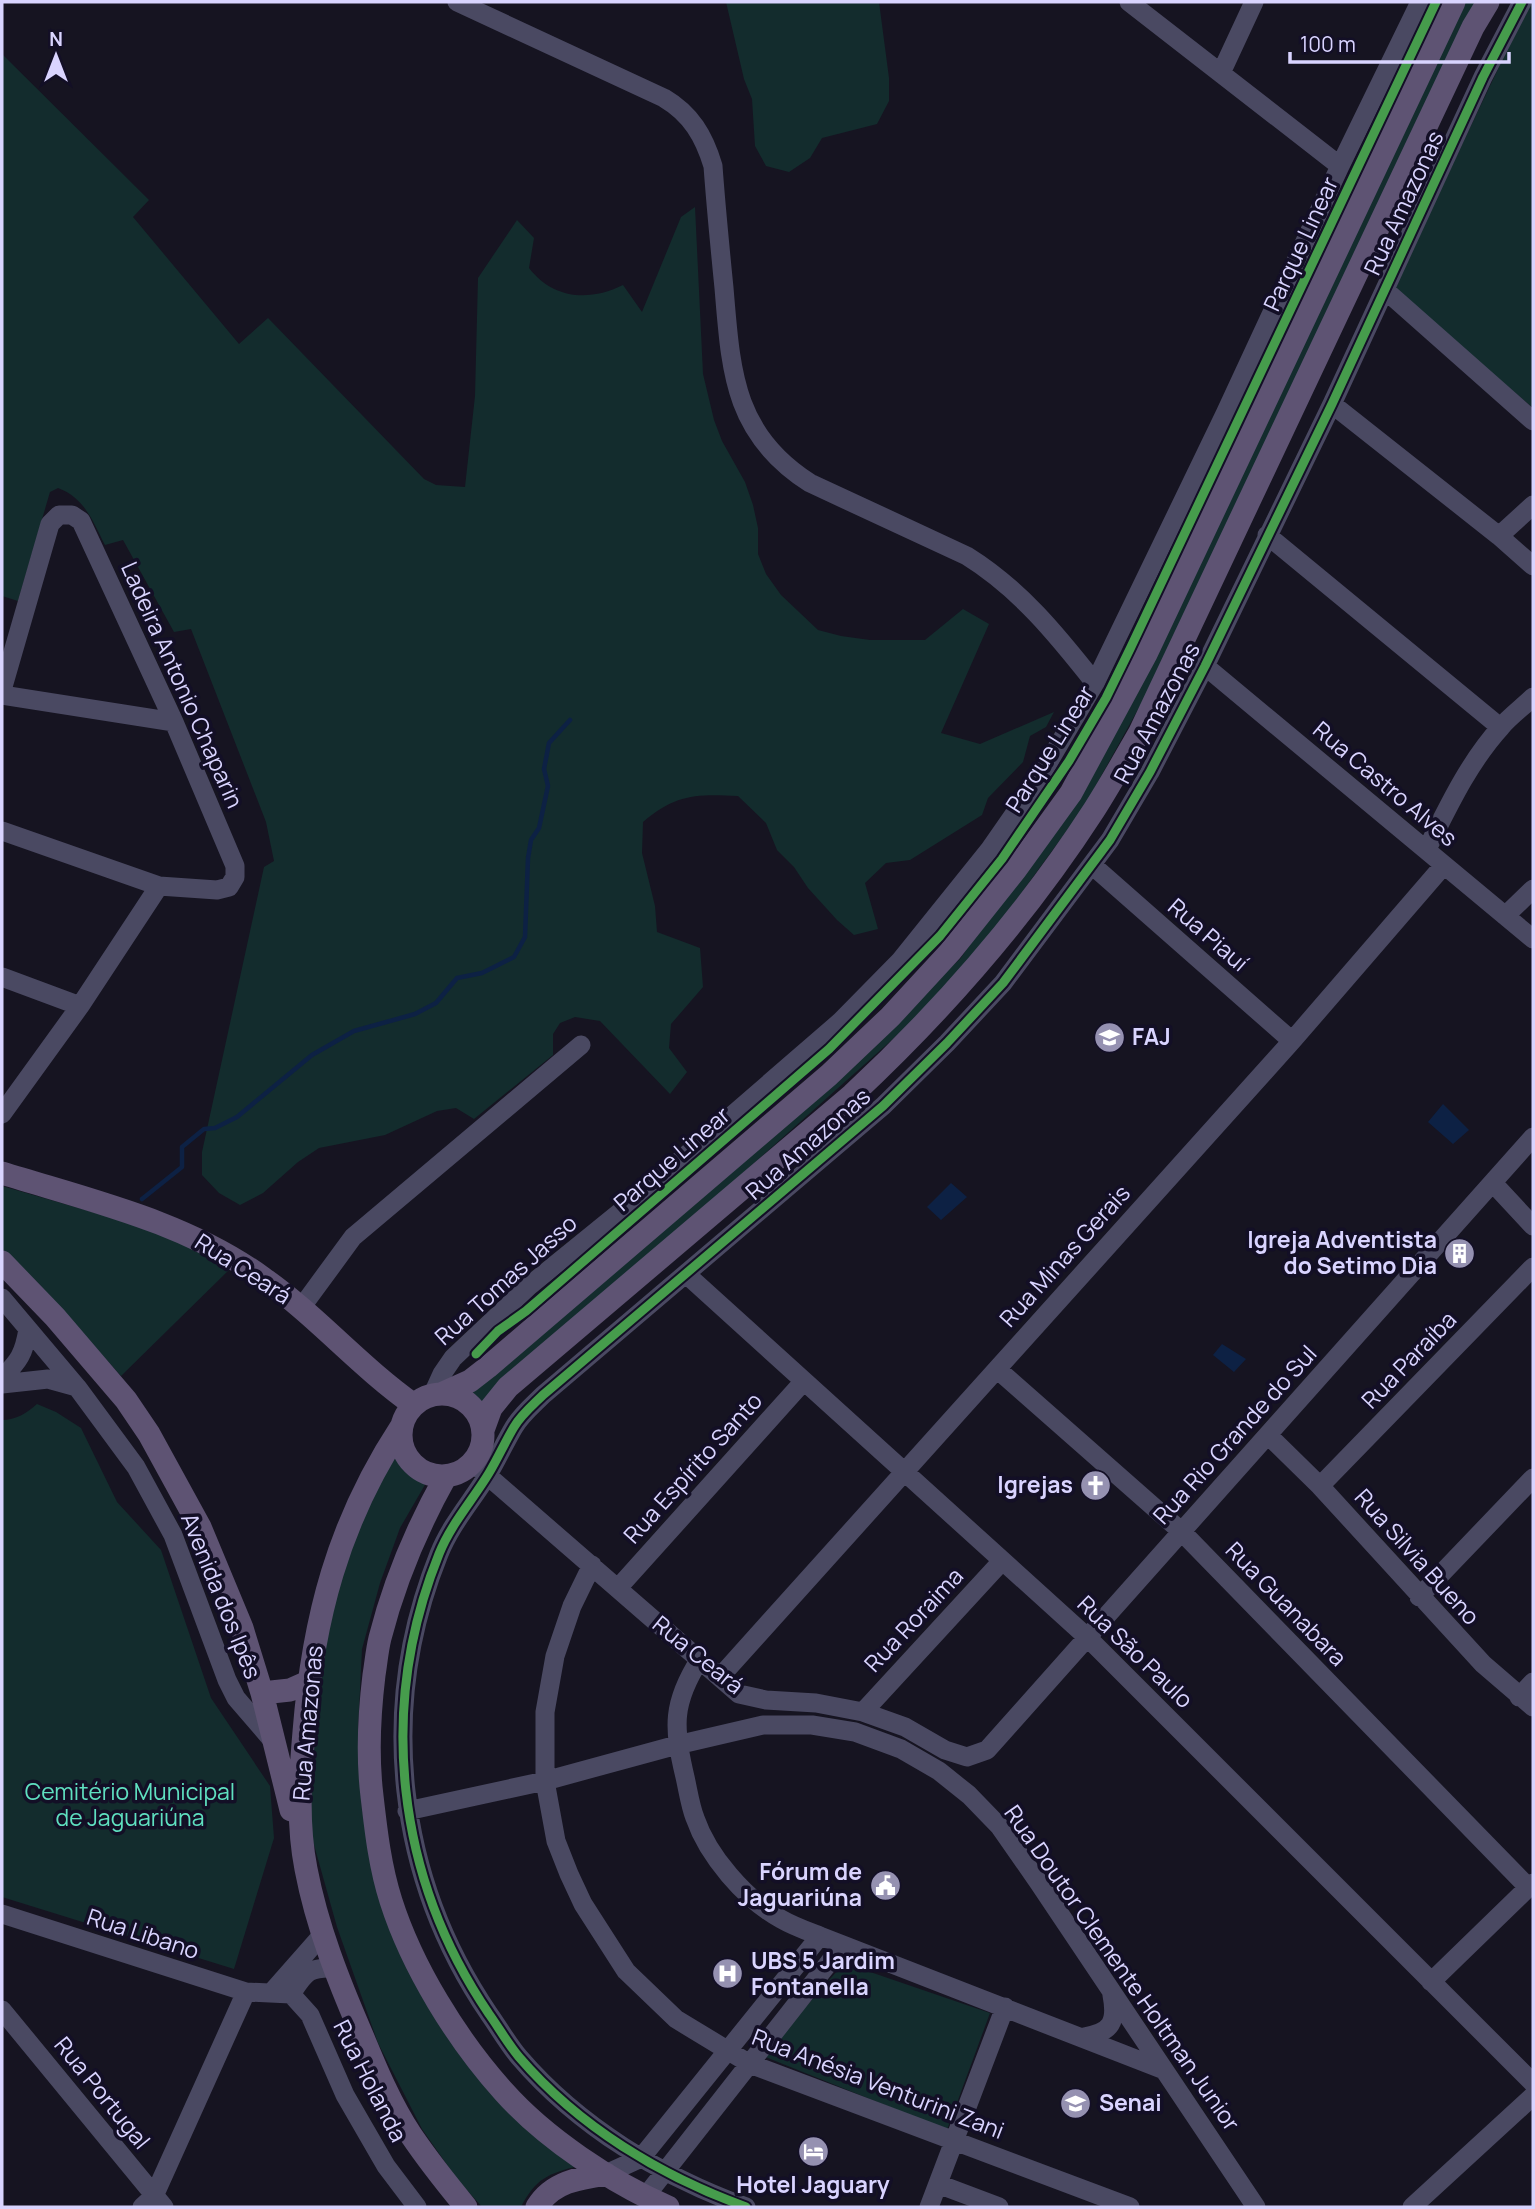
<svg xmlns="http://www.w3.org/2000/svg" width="1535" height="2209" font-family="Manrope,sans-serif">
	<rect width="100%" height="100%" fill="#161421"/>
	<!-- green -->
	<path fill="#132c2d" d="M 726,2 L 879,2 L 889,78 L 889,101 L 877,124 L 822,138 L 810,158 L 789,172 L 766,166 L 755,146 L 752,99 L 744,79 Z
		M 1458,2 L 1479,2 L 1194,608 L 1084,807 L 965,970 L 903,1030 L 481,1407 L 458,1392 L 734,1164 L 960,959 L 1068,805 Z
		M 1530,2 L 1533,2 L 1533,408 L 1393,289 Z
		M 2,54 L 149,200 L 133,217 L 239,344 L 268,318 L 424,479 L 436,485 L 465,487 L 475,396 L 478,278 L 517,220 L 534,238 L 529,268 C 553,299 589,302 623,285 L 642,312 L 681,217 L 695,207 L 703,374 L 714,420 L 722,441 L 745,482 L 753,505 L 758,528 L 758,554 L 766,574 L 781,595 L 818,630 L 841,636 L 870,640 L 925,640 L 963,609 L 989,624 L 941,733 L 980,744 L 1054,712 L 1046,727 L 1030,736 L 1023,762 L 988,798 L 982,815 L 910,860 L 886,863 L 865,883 L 878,929 L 854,935 L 837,920 L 808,888 L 794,867 L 777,850 L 766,823 L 738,796 C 696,794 676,794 643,822 L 642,853 L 655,906 L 657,932 L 700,948 L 703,987 L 671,1024 L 669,1048 L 687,1072 L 670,1094 L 600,1021 L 575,1017 L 560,1023 L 553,1034 L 553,1055 L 474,1119 L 456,1108 L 437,1111 L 385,1135 L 319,1148 L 298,1162 L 263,1193 L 240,1205 L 219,1193 L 202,1175 L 202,1152 L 264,867 L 274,861 L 266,822 L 191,629 L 174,632 L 123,540 L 105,545 C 93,522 85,498 58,488 L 50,492 L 18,601 L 2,596 Z
		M 2,1186 L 155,1230 L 231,1268 L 121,1376 L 38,1283 L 2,1249 Z
		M 37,1404 L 56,1412 L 81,1428 L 117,1502 L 161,1550 L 211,1698 L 270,1786 L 274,1838 L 234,1969 L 2,1897 L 2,1420 C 16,1420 27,1413 37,1404 Z
		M 392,1451 L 404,1471 L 426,1483 L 400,1528 L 380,1583 L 362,1649 L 358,1731 L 362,1810 L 379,1884 L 424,2000 L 578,2166 C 548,2174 536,2178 521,2207 L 482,2207 L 457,2179 L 422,2129 L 378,2043 L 337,1927 L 309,1827 L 314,1704 L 329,1612 L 350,1537 Z
		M 844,1963 L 990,2013 L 947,2130 L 763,2056 Z"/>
	<!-- water -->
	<path fill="#0d2144" d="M 1443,1104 L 1469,1130 L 1453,1144 L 1428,1122 Z
		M 951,1183 L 967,1197 L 941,1220 L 927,1207 Z
		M 1222,1344 L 1246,1359 L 1234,1372 L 1213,1355 Z"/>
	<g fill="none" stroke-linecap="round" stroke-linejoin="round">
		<!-- stream -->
		<path stroke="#0d2144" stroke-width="4.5" d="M 142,1199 L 182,1167 L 182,1147 L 204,1129 L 215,1128 L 237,1117 L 312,1055 L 354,1031 L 415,1014 L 436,1003 L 457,978 L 482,973 L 514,957 L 525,937 L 528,858 L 531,840 L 539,828 L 548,786 L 544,769 L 549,743 L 570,720"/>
		<!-- minor -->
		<path stroke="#4a4962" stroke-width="19" d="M 457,2 L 664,98 C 691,114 704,136 713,166 C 716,207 720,248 724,288 C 731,371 733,434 810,483 L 967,556 C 1020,589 1057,635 1095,683
			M 1129,2 L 1340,166
			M 1221,73 L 1254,2
			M 1385,290 L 1533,421
			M 1332,404 L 1499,536 L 1533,566
			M 1267,535 L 1500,727
			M 1499,536 L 1533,505
			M 1205,666 L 1533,939
			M 2,690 L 50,524 L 59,515 L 72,515 L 81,521 L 174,722 L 235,866 L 235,877 L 229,887 L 217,890 L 159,886 L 2,831
			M 2,695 L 174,722
			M 1427,849 C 1448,807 1469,762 1501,727 C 1510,716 1523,707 1533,697
			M 1092,865 L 1292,1041
			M 1505,916 L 1533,889
			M 2,977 L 80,1006
			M 2,1114 L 80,1006 L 159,886
			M 1493,1183 L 1533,1226
			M 686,1274 L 1088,1638 L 1533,2083
			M 2,1298 L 77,1387 L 136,1467 L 173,1535 L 227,1680 L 236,1698 L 273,1741
			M 301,1308 L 353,1237 L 581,1045
			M 997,1369 L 1182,1532 L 1528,1887
			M 2,1378 C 19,1361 24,1354 28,1329
			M 2,1384 L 48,1379 L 77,1387
			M 432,1396 L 442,1374 L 453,1358 L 529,1286 L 624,1209 L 841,1021 L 900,961 L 990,849 L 1038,780 L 1095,683 L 1225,414 L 1340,166 L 1420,2
			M 1268,1435 L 1320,1486 L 1483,1664 L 1533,1707
			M 473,1463 L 739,1694 L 766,1700 L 816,1703 L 863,1712 L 905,1727 L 945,1750 L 967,1757 L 987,1750 L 1533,1137
			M 1320,1486 L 1533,1267
			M 592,1565 L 572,1606 L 555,1656 L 545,1712 L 545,1781 L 556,1841 L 569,1874 L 583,1904 L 626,1971 L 676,2019 L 750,2064 L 1130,2207
			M 618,1588 L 804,1381
			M 1419,1597 L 1533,1478
			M 700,1659 C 672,1703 673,1727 685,1777 C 688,1790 690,1805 695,1818 C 708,1856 745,1899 781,1919 C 793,1926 807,1931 820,1936 L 1164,2070
			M 720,1677 L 1292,1041 L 1444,865
			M 1519,1697 L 1533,1682
			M 863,1712 L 1002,1561
			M 407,1811 L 545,1781 L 677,1745 L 763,1725 L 812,1725 L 855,1732 L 901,1749 L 939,1771 L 969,1795 L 1000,1827 L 1039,1883 L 1256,2207
			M 2,1914 L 246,1992 L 291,1994 L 310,2015 L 345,2095 L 386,2166 L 417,2207
			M 1431,1982 L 1533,1883
			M 271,1993 L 323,1934
			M 291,1994 C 305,1974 307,1967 333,1968
			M 2,2010 L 164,2207
			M 1084,2037 C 1112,2032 1117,2022 1112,1995
			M 606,2174 L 641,2158 L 820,1936
			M 938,2184 L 999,2207
			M 645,2197 L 842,1946
			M 142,2207 L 154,2196 L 246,1992
			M 746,2207 C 661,2176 579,2127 519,2057 C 508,2044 499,2028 489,2014 C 396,1877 377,1708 439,1554 C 451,1524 472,1501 489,1473 C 498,1458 505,1442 514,1427 C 521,1415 533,1405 543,1395 L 883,1106 L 947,1043 L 1003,983 L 1110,840 L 1150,772 L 1205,666 L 1332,404 L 1483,77 L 1522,2
			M 929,2207 L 1005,2007
			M 1412,2207 L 1533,2096"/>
		<!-- major -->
		<path stroke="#5e5373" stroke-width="23" d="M 2,1173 C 92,1201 186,1222 263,1278 C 317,1316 360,1367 414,1405
			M 2,1262 L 55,1317 L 126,1400 L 149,1434 L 200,1527 L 242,1628 L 262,1693 L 291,1810
			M 441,1394 L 470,1381 L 488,1367 L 829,1075 L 890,1017 L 950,952 L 1016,869 L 1071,793 L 1146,654 L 1454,2
			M401 1435a41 41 0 1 1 82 0a41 41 0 1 1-82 0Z
			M 401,1427 C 338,1523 313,1619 304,1732 C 300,1778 297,1823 306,1869 C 317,1927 339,1982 362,2035 C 376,2069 391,2105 411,2135 C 428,2160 447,2184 466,2207
			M 483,1430 L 491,1408 L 508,1387 L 852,1095 C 943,1010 1026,915 1094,810 C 1110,785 1125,758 1140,732 L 1473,27 L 1488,2
			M 446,1476 C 418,1526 394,1583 380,1638 C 377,1650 376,1663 374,1675 C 369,1716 367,1755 372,1796 C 376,1831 380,1867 391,1901 C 412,1967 457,2040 504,2092 C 545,2138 611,2182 668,2207
			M 262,1693 L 290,1690 L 308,1682
			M 537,2207 C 552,2182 579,2178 606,2174"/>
		<defs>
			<path id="cycleway" d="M 476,1354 L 498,1331 L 526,1311 L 829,1049 L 940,936 L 1002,859 L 1069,761 L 1106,698 L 1130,649 L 1436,2
				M 746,2207 C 661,2176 579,2127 519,2057 C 508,2044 499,2028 489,2014 C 396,1877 377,1708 439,1554 C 451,1524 472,1501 489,1473 C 498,1458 505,1442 514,1427 C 521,1415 533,1405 543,1395 L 883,1106 L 947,1043 L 1003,983 L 1110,840 L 1150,772 L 1205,666 L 1332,404 L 1483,77 L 1522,2"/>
		</defs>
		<!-- cycleway casing -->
		<use href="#cycleway" stroke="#130f26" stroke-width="13"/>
		<!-- cycleway -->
		<use href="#cycleway" stroke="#469c4c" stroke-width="9"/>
	</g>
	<!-- icons -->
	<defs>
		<symbol id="university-disc" viewBox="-11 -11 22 22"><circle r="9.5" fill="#9591b1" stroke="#130f26"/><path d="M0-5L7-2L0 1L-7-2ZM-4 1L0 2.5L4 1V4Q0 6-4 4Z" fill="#fff"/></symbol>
		<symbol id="building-disc" viewBox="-11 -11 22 22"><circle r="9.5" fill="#9591b1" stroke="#130f26"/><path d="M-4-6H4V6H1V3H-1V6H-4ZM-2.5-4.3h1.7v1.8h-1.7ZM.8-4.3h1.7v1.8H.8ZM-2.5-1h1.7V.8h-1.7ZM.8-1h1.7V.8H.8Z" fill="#fff"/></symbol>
		<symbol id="church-disc" viewBox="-11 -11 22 22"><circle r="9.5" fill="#9591b1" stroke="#130f26"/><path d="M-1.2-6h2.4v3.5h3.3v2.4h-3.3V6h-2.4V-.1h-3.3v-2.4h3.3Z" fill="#fff"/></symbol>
		<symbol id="civic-disc" viewBox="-11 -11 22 22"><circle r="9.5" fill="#9591b1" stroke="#130f26"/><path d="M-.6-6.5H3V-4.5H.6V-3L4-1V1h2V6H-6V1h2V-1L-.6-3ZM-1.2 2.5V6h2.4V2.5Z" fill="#fff"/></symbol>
		<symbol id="hospital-disc" viewBox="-11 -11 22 22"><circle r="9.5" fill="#9591b1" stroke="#130f26"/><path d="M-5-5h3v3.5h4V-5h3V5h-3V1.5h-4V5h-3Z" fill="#fff"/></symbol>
		<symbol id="hotel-disc" viewBox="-11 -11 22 22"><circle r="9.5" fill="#9591b1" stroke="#130f26"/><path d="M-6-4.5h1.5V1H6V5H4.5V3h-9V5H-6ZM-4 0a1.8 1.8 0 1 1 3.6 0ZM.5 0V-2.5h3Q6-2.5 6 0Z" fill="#fff"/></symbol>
	</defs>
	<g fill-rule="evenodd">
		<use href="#university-disc" x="1092" y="1020" width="35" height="35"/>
		<use href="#building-disc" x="1442" y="1236" width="35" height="35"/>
		<use href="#church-disc" x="1078" y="1468" width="35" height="35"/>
		<use href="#civic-disc" x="868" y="1868" width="35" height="35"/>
		<use href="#hospital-disc" x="710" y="1956" width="35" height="35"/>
		<use href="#university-disc" x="1058" y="2086" width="35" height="35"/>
		<use href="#hotel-disc" x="796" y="2134" width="35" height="35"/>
	</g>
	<g text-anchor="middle" stroke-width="7" stroke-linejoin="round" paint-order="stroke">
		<!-- street labels -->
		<g font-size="23" fill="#d9d4ff" stroke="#130f26">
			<text transform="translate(1404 203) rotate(-65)" y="8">Rua Amazonas</text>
			<text transform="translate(1301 244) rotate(-65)" y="8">Parque Linear</text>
			<text transform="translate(182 685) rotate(66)" y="8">Ladeira Antonio Chaparin</text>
			<text transform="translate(1157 713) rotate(-62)" y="8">Rua Amazonas</text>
			<text transform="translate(1050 749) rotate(-58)" y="8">Parque Linear</text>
			<text transform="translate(1385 784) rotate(40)" y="8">Rua Castro Alves</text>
			<text transform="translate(1208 935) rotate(41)" y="8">Rua Piauí</text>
			<text transform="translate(808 1144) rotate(-41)" y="8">Rua Amazonas</text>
			<text transform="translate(672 1159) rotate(-41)" y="8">Parque Linear</text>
			<text transform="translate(1065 1256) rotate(-48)" y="8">Rua Minas Gerais</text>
			<text transform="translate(243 1269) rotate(33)" y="8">Rua Ceará</text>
			<text transform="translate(506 1280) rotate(-42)" y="8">Rua Tomas Jasso</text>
			<text transform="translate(1409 1360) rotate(-46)" y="8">Rua Paraíba</text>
			<text transform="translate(1235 1435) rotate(-48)" y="8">Rua Rio Grande do Sul</text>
			<text transform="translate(693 1468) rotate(-48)" y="8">Rua Espírito Santo</text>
			<text transform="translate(1417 1557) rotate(48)" y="8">Rua Silvia Bueno</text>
			<text transform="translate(221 1596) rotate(68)" y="8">Avenida dos Ipês</text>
			<text transform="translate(1286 1604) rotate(46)" y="8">Rua Guanabara</text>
			<text transform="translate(914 1620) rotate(-47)" y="8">Rua Roraima</text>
			<text transform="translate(1135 1652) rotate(44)" y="8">Rua São Paulo</text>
			<text transform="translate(698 1655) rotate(39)" y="8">Rua Ceará</text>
			<text transform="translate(308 1723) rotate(-85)" y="8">Rua Amazonas</text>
			<text transform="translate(143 1934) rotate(18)" y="8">Rua Libano</text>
			<text transform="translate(1122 1968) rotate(55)" y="8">Rua Doutor Clemente Holtman Junior</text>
			<text transform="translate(370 2081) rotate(63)" y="8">Rua Holanda</text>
			<text transform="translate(878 2084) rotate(21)" y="8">Rua Anésia Venturini Zani</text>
			<text transform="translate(102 2093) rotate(51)" y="8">Rua Portugal</text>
		</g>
		<!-- poi labels -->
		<g font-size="23" font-weight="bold" fill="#d9d4ff" stroke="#130f26" text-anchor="start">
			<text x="1132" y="1045">FAJ</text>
			<text x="1437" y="1248" text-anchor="end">Igreja Adventista<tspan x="1437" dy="26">do Setimo Dia</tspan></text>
			<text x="1073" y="1493" text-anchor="end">Igrejas</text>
			<text x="862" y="1880" text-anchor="end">Fórum de<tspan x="862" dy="26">Jaguariúna</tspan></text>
			<text x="751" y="1969">UBS 5 Jardim<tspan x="751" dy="26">Fontanella</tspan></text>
			<text x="1099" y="2111">Senai</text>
			<text x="813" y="2193" text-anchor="middle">Hotel Jaguary</text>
		</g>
		<!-- park labels -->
		<g font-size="23" fill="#5fe0c0" stroke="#130f26">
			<text x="130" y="1800">Cemitério Municipal<tspan x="130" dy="26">de Jaguariúna</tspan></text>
		</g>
	</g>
	<!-- border -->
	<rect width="1535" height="2209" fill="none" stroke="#d9d4ff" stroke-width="7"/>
	<!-- north arrow -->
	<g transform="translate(56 56)" stroke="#130f26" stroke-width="5" paint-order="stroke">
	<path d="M0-5L12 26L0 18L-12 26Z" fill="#d9d4ff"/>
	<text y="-10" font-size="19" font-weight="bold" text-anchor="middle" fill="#d9d4ff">N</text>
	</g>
	<!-- scale -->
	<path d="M1290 52v10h219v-10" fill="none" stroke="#d9d4ff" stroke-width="3.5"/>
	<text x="1300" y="52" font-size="21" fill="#d9d4ff" stroke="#130f26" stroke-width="5" paint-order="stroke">100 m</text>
</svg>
